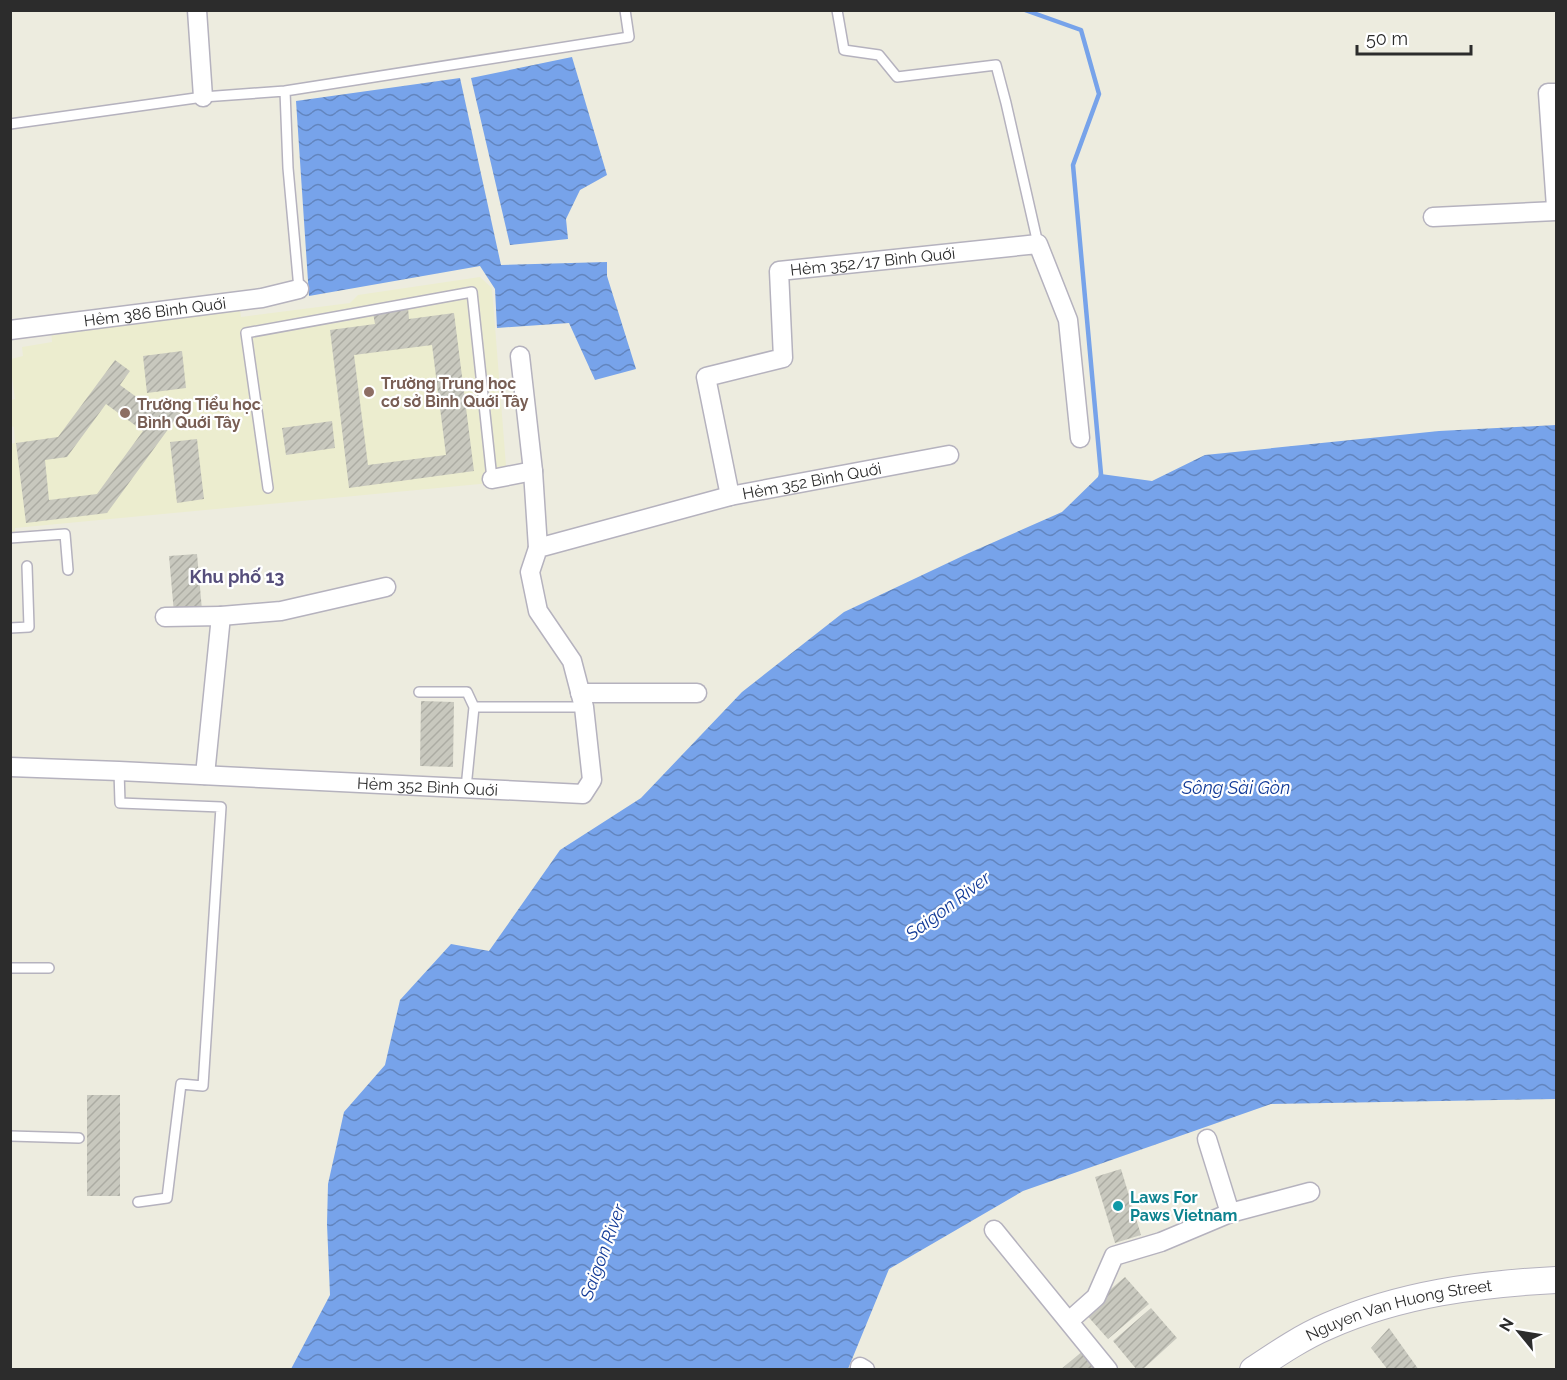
<svg xmlns="http://www.w3.org/2000/svg" width="1567" height="1380" font-family="Raleway,sans-serif">
	<defs>
		<pattern id="water-waves" width="16" height="10" patternUnits="userSpaceOnUse" patternTransform="scale(1.5)"><rect width="16" height="10" fill="#77a3ea"/><path d="M0 5q4-4 8 0t8 0" fill="none" stroke="#6285be"/></pattern>
		<pattern id="building-hatch" width="6" height="6" patternUnits="userSpaceOnUse" patternTransform="scale(1.5)"><rect width="6" height="6" fill="#c8c8be"/><path d="M-1 1l2-2M0 6l6-6M5 7l2-2" fill="none" stroke="#acaca3"/></pattern>
	</defs>
	<rect width="100%" height="100%" fill="#edecdf"/>
	<!-- education -->
	<path fill="#ecedcf" d="M 480,277 L 492,288 L 506,466 L 499,467 L 501,482 L 15,528 L 15,535 L 11,535 L 10,444 L 15,443 L 14,427 L 11,426 L 11,400 L 15,399 L 11,370 L 11,359 L 23,356 L 22,347 L 52,342 L 51,328 L 239,302 L 241,317 L 350,303 L 358,295 Z"/>
	<!-- water -->
	<path fill="url(#water-waves)" d="M 572,57 L 607,175 L 580,190 L 566,219 L 568,239 L 510,245 L 471,78 Z
		M 460,78 L 501,265 L 607,262 L 607,276 L 636,369 L 595,380 L 569,323 L 497,328 L 495,289 L 480,266 L 309,296 L 296,101 Z
		M 1556,425 L 1556,1099 L 1271,1104 L 1023,1191 L 889,1269 L 848,1369 L 291,1369 L 330,1295 L 327,1224 L 328,1184 L 344,1112 L 385,1065 L 400,1000 L 451,944 L 489,951 L 560,850 L 641,798 L 742,692 L 844,612 L 969,553 L 1062,512 L 1101,474 L 1152,481 L 1205,455 L 1439,431 Z"/>
	<g fill="none" stroke-linecap="round" stroke-linejoin="round">
		<!-- stream -->
		<path stroke="#77a3ea" stroke-width="4.5" d="M 1025,10 L 1081,30 L 1099,94 L 1073,165 L 1101,474 L 1100,479"/>
	</g>
	<!-- building -->
	<path fill="url(#building-hatch)" fill-rule="evenodd" d="M 408,308 L 409,319 L 454,313 L 474,471 L 349,488 L 330,330 L 375,324 L 373,313 ZM 432,345 L 446,455 L 368,465 L 354,355 Z
		M 182,351 L 186,388 L 147,393 L 143,356 Z
		M 115,360 L 130,371 L 120,385 L 157,412 L 164,401 L 180,413 L 107,513 L 26,523 L 16,443 L 58,437 ZM 106,404 L 143,431 L 97,494 L 49,500 L 45,460 L 67,457 Z
		M 332,421 L 335,448 L 286,455 L 282,428 Z
		M 197,439 L 204,499 L 177,503 L 170,442 Z
		M 197,554 L 202,610 L 174,613 L 169,556 Z
		M 421,701 L 454,702 L 453,767 L 420,766 Z
		M 87,1095 L 120,1095 L 120,1196 L 87,1196 Z
		M 1121,1169 L 1141,1235 L 1115,1243 L 1095,1177 Z
		M 1125,1277 L 1149,1304 L 1108,1339 L 1084,1312 Z
		M 1151,1308 L 1177,1338 L 1142,1370 L 1137,1370 L 1113,1341 Z
		M 1389,1328 L 1419,1370 L 1388,1370 L 1371,1348 Z
		M 1084,1350 L 1101,1370 L 1060,1370 Z"/>
	<g fill="none" stroke-linecap="round" stroke-linejoin="round">
		<defs>
			<path id="lane" d="M 837,10 L 844,50 L 879,55 L 897,77 L 996,65 L 1006,103 L 1038,244
				M 10,124 L 203,97 L 285,91
				M 299,289 L 288,168 L 285,91 L 629,37 L 625,10
				M 268,488 L 246,333 L 472,292 L 492,479
				M 10,538 L 65,534 L 68,570
				M 10,628 L 29,627 L 27,566
				M 419,692 L 467,692 L 474,707
				M 119,771 L 120,803 L 221,807 L 203,1086 L 181,1084 L 167,1198 L 138,1202
				M 466,788 L 474,707 L 584,707
				M 10,968 L 49,968
				M 10,1136 L 79,1138"/>
			<g id="street">
				<path d="M 197,10 L 203,97"/>
				<path d="M 1556,93 L 1548,93 L 1556,207"/>
				<path d="M 1433,217 L 1556,211"/>
				<path id="s1" d="M 10,330 L 262,298 L 299,289"/>
				<path d="M 520,356 L 533,471 L 538,548"/>
				<path d="M 492,479 L 533,471"/>
				<path id="s2" d="M 730,496 L 706,377 L 783,358 L 779,271 L 1038,244 L 1068,320 L 1080,438"/>
				<path d="M 221,616 L 281,611 L 386,587"/>
				<path d="M 165,617 L 221,616 L 205,775"/>
				<path d="M 580,693 L 697,693"/>
				<path id="s3" d="M 10,767 L 119,771 L 583,794 L 592,780 L 584,707 L 572,661 L 538,611 L 530,572 L 538,548 L 730,496 L 949,455"/>
				<path d="M 1207,1139 L 1230,1213"/>
				<path d="M 994,1230 L 1108,1370"/>
				<path d="M 1069,1321 L 1096,1297 L 1114,1256 L 1161,1242 L 1230,1213 L 1310,1192"/>
				<path d="M 860,1367 L 865,1370"/>
			</g>
			<g id="secondary">
				<path id="s4" d="M 1253,1370 C 1277,1354 1302,1337 1328,1326 C 1401,1294 1478,1284 1556,1280"/>
			</g>
		</defs>
		<!-- lane casing -->
		<use href="#lane" stroke="#b5b2be" stroke-width="12"/>
		<!-- street casing -->
		<use href="#street" stroke="#b5b2be" stroke-width="21"/>
		<!-- secondary casing -->
		<use href="#secondary" stroke="#b5b2be" stroke-width="28"/>
		<!-- lane -->
		<use href="#lane" stroke="#fff" stroke-width="9"/>
		<!-- street -->
		<use href="#street" stroke="#fff" stroke-width="18"/>
		<!-- secondary -->
		<use href="#secondary" stroke="#fff" stroke-width="26"/>
	</g>
	<!-- markers -->
	<g fill="#8d6e63" stroke="#fff" stroke-width="2">
		<circle cx="369" cy="392" r="6"/>
		<circle cx="125" cy="413" r="6"/>
	</g>
	<circle fill="#0f9aa8" stroke="#fff" stroke-width="2" cx="1118" cy="1206" r="6"/>
	<g text-anchor="middle" stroke-width="4.5" stroke-linejoin="round" paint-order="stroke">
		<!-- street labels -->
		<g font-size="16" fill="#2c2c2c" stroke="#fff">
			<text dy="6" stroke="none"><textPath href="#s2" startOffset="382">Hẻm 352/17 Bình Quới</textPath></text>
			<text dy="6" stroke="none"><textPath href="#s1" startOffset="146">Hẻm 386 Bình Quới</textPath></text>
			<text dy="6" stroke="none"><textPath href="#s3" startOffset="1119">Hẻm 352 Bình Quới</textPath></text>
			<text dy="6" stroke="none"><textPath href="#s3" startOffset="418">Hẻm 352 Bình Quới</textPath></text>
			<text dy="6" stroke="none"><textPath href="#s4" startOffset="160">Nguyen Van Huong Street</textPath></text>
		</g>
		<!-- education labels -->
		<g font-size="16" font-weight="bold" fill="#785e54" stroke="#fff" text-anchor="start">
			<text x="381" y="389">Trường Trung học<tspan x="381" dy="18">cơ sở Bình Quới Tây</tspan></text>
			<text x="137" y="410">Trường Tiểu học<tspan x="137" dy="18">Bình Quới Tây</tspan></text>
		</g>
		<!-- culture labels -->
		<g font-size="16" font-weight="bold" fill="#0d838f" stroke="#fff" text-anchor="start">
			<text x="1130" y="1203">Laws For<tspan x="1130" dy="18">Paws Vietnam</tspan></text>
		</g>
		<!-- neighbourhood labels -->
		<g font-size="18" font-weight="bold" fill="#564e7b" stroke="#fff">
			<text x="237" y="583">Khu phố 13</text>
		</g>
		<!-- water labels -->
		<g font-size="18" font-style="italic" fill="#143c98" stroke="#fff">
			<text x="1236" y="794">Sông Sài Gòn</text>
			<text transform="translate(948 906) rotate(-37)" y="6">Saigon River</text>
			<text transform="translate(603 1252) rotate(-70)" y="6">Saigon River</text>
		</g>
	</g>
	<!-- border -->
	<rect width="1567" height="1380" fill="none" stroke="#2c2c2c" stroke-width="24"/>
	<!-- north arrow -->
	<g transform="translate(1519 1332) rotate(300)" stroke="#ffffff" stroke-width="4.5" paint-order="stroke">
	<path d="M0-4.5L10 22L0 15L-10 22Z" fill="#2c2c2c"/>
	<text y="-9" font-size="16" font-weight="bold" text-anchor="middle" fill="#2c2c2c">N</text>
	</g>
	<!-- scale -->
	<path d="M1357 45v9h114v-9" fill="none" stroke="#2c2c2c" stroke-width="3"/>
	<text x="1366" y="45" font-size="18" fill="#2c2c2c" stroke="#ffffff" stroke-width="4.5" paint-order="stroke">50 m</text>
</svg>
